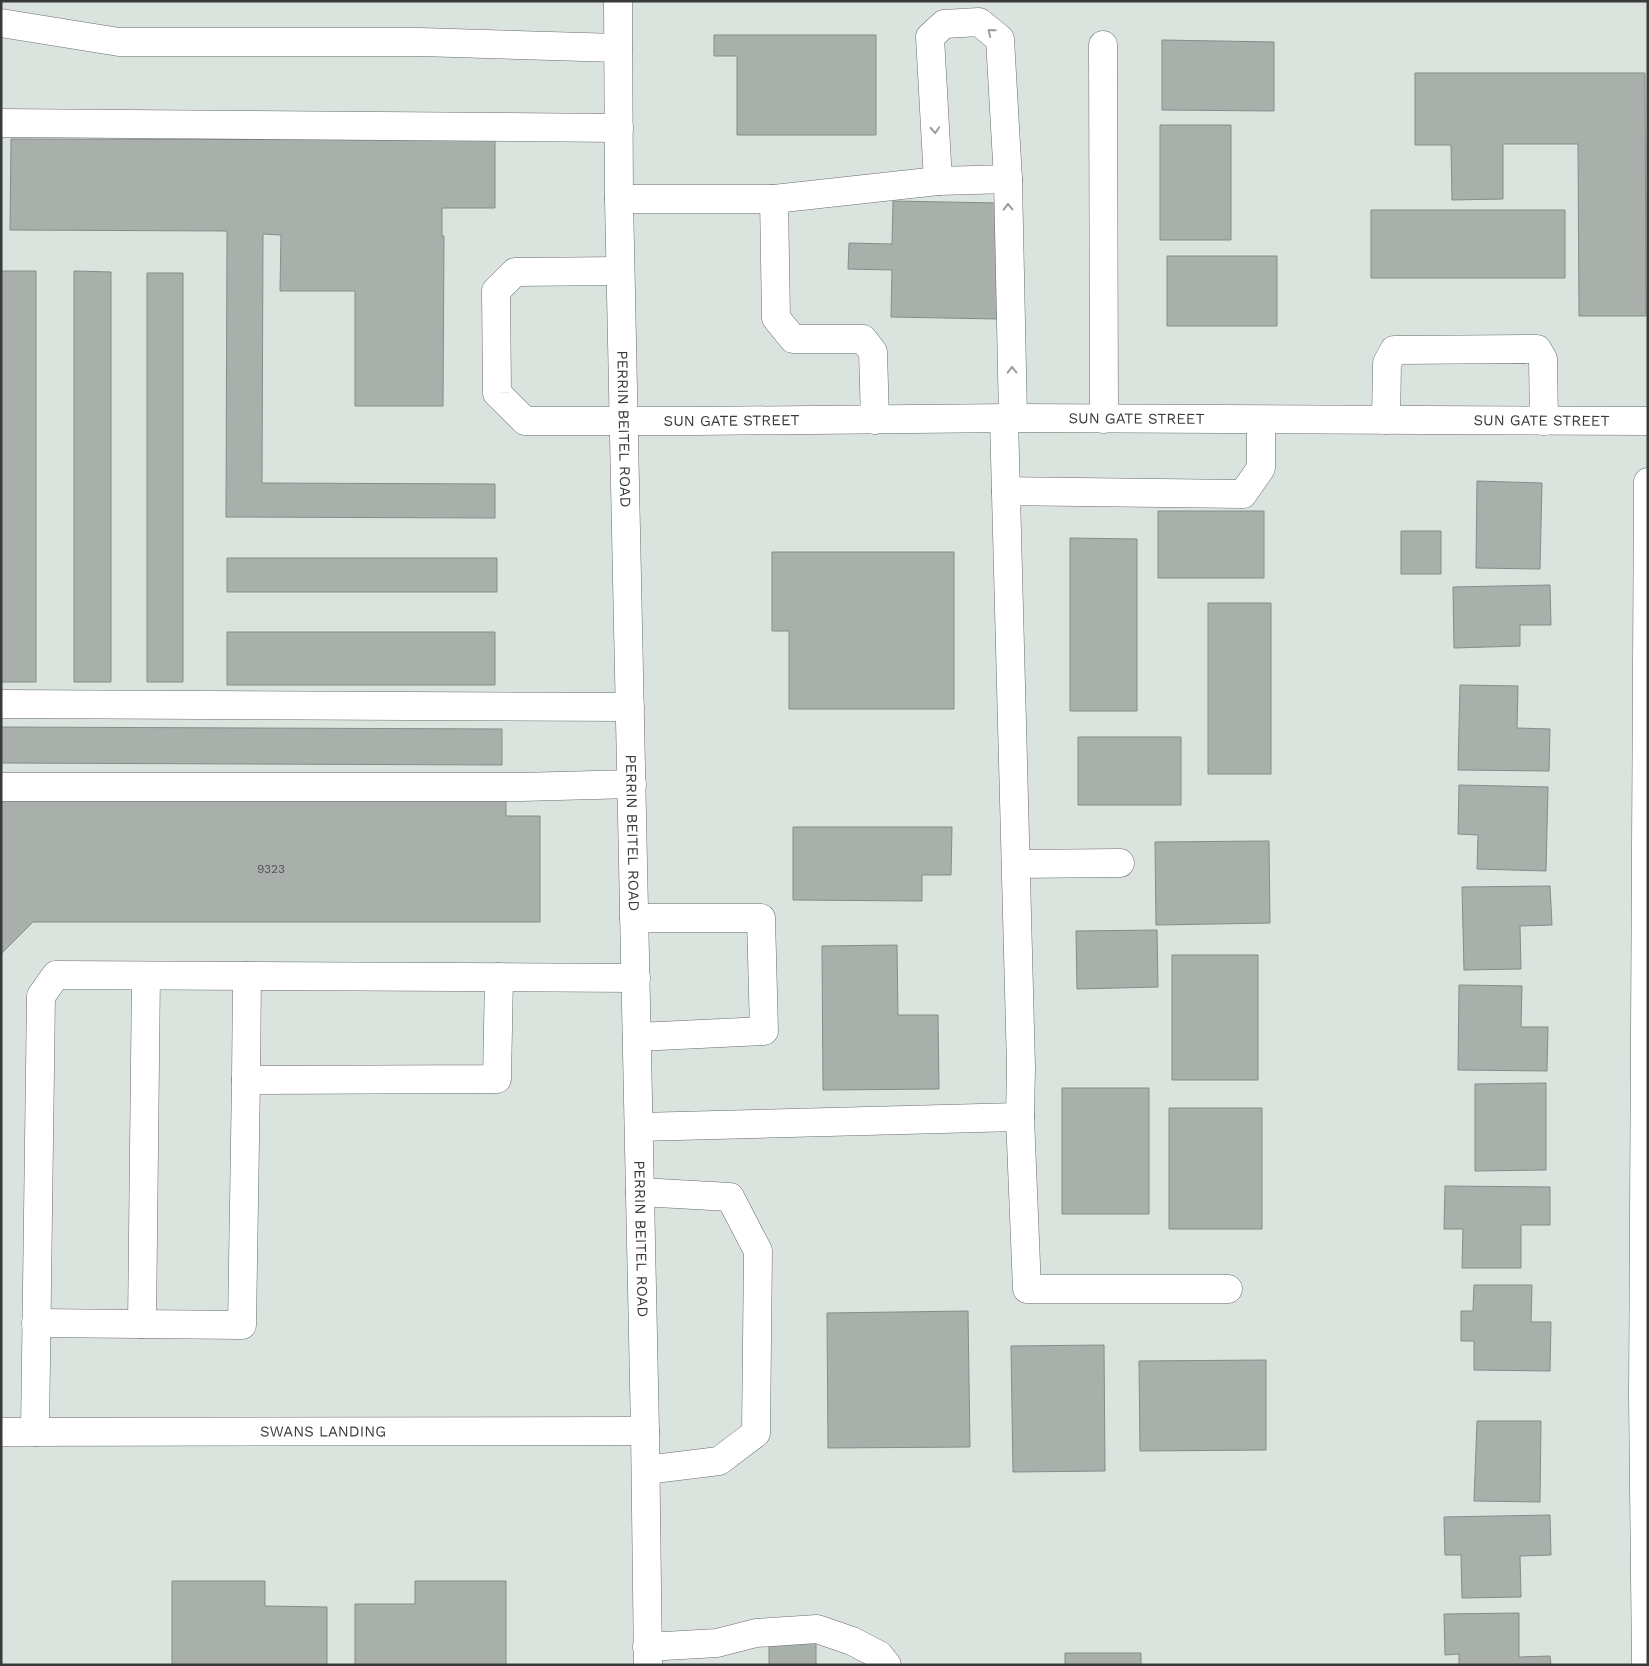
<svg xmlns="http://www.w3.org/2000/svg" width="1649" height="1666" font-family="'Work Sans',sans-serif">
	<rect width="100%" height="100%" fill="#dbe3de"/>
	<!-- building -->
	<path fill="#a9b0ac" stroke="#868d89" d="M 714,35 L 876,35 L 876,135 L 737,135 L 737,56 L 714,56 Z
		M 1162,40 L 1274,42 L 1274,111 L 1162,110 Z
		M 1415,73 L 1645,73 L 1646,316 L 1579,316 L 1578,144 L 1503,144 L 1503,199 L 1452,200 L 1451,145 L 1415,145 Z
		M 1160,125 L 1231,125 L 1231,240 L 1160,240 Z
		M 11,139 L 495,140 L 495,208 L 442,208 L 442,236 L 444,236 L 443,406 L 355,406 L 355,291 L 280,291 L 281,235 L 263,234 L 262,483 L 495,484 L 495,518 L 226,517 L 227,231 L 10,230 Z
		M 893,201 L 999,203 L 997,319 L 891,317 L 892,270 L 848,269 L 849,243 L 892,244 Z
		M 1371,210 L 1565,210 L 1565,278 L 1371,278 Z
		M 1167,256 L 1277,256 L 1277,326 L 1167,326 Z
		M 1,271 L 36,271 L 36,682 L 1,682 Z
		M 74,271 L 111,272 L 111,682 L 74,682 Z
		M 147,273 L 183,273 L 183,682 L 147,682 Z
		M 1477,481 L 1542,483 L 1540,569 L 1476,568 Z
		M 1158,511 L 1264,511 L 1264,578 L 1158,578 Z
		M 1401,531 L 1441,531 L 1441,574 L 1401,574 Z
		M 1070,538 L 1137,539 L 1137,711 L 1070,711 Z
		M 772,552 L 954,552 L 954,709 L 789,709 L 789,631 L 772,631 Z
		M 227,558 L 497,558 L 497,592 L 227,592 Z
		M 1550,585 L 1551,625 L 1520,625 L 1520,646 L 1454,648 L 1453,587 Z
		M 1208,603 L 1271,603 L 1271,774 L 1208,774 Z
		M 227,632 L 495,632 L 495,685 L 227,685 Z
		M 1460,685 L 1518,686 L 1517,728 L 1550,729 L 1549,771 L 1458,770 Z
		M 1,727 L 502,729 L 502,765 L 1,763 Z
		M 1078,737 L 1181,737 L 1181,805 L 1078,805 Z
		M 1459,785 L 1548,787 L 1546,871 L 1477,869 L 1478,835 L 1458,834 Z
		M 1,796 L 506,796 L 506,816 L 540,816 L 540,922 L 33,922 L 1,954 Z
		M 793,827 L 952,827 L 951,875 L 922,875 L 922,901 L 793,900 Z
		M 1269,841 L 1270,923 L 1156,925 L 1155,842 Z
		M 1550,886 L 1552,925 L 1520,926 L 1521,969 L 1464,970 L 1462,887 Z
		M 1157,930 L 1158,987 L 1077,989 L 1076,931 Z
		M 897,945 L 898,1015 L 938,1015 L 939,1089 L 823,1090 L 822,946 Z
		M 1172,955 L 1258,955 L 1258,1080 L 1172,1080 Z
		M 1459,985 L 1522,986 L 1521,1027 L 1548,1027 L 1547,1071 L 1458,1070 Z
		M 1546,1083 L 1546,1170 L 1475,1171 L 1475,1084 Z
		M 1062,1088 L 1149,1088 L 1149,1214 L 1062,1214 Z
		M 1169,1108 L 1262,1108 L 1262,1229 L 1169,1229 Z
		M 1445,1186 L 1550,1187 L 1550,1225 L 1521,1225 L 1521,1268 L 1462,1268 L 1463,1229 L 1444,1229 Z
		M 1474,1285 L 1532,1285 L 1531,1322 L 1551,1322 L 1550,1371 L 1474,1370 L 1474,1341 L 1461,1341 L 1461,1311 L 1473,1311 Z
		M 968,1311 L 970,1447 L 828,1448 L 827,1313 Z
		M 1104,1345 L 1105,1471 L 1013,1472 L 1011,1346 Z
		M 1266,1360 L 1266,1450 L 1140,1451 L 1139,1361 Z
		M 1477,1421 L 1541,1421 L 1540,1502 L 1474,1501 Z
		M 1550,1515 L 1551,1555 L 1520,1556 L 1521,1597 L 1462,1598 L 1461,1555 L 1445,1555 L 1444,1517 Z
		M 172,1581 L 265,1581 L 265,1606 L 327,1607 L 327,1665 L 172,1665 Z
		M 415,1581 L 506,1581 L 506,1665 L 355,1665 L 355,1604 L 415,1604 Z
		M 1519,1613 L 1519,1657 L 1550,1656 L 1551,1665 L 1459,1665 L 1459,1654 L 1445,1655 L 1444,1614 Z
		M 769,1639 L 816,1639 L 816,1665 L 769,1665 Z
		M 1065,1653 L 1141,1653 L 1141,1665 L 1065,1665 Z"/>
	<g fill="none" stroke-linecap="round" stroke-linejoin="round">
		<defs>
			<g id="minor">
				<path d="M 1,23 L 119,42 L 420,42 L 618,48"/>
				<path d="M 1103,45 L 1104,419"/>
				<path d="M 1,123 L 619,128"/>
				<path d="M 938,181 L 930,37 L 944,24 L 979,22 L 1000,39 L 1008,179 L 1013,418"/>
				<path d="M 619,199 L 774,199 L 938,181 L 1008,179"/>
				<path d="M 774,199 L 776,318 L 793,339 L 863,339 L 873,352 L 875,420"/>
				<path id="s1" d="M 620,271 L 515,272 L 496,291 L 497,393 L 525,421 L 697,421 L 1013,418 L 1648,421"/>
				<path d="M 1004,418 L 1021,1067 L 1020,1117 L 1027,1289 L 1228,1289"/>
				<path d="M 1386,420 L 1387,363 L 1394,350 L 1537,349 L 1543,359 L 1544,421"/>
				<path d="M 1006,491 L 1243,494 L 1261,468 L 1261,420"/>
				<path d="M 1,704 L 630,707"/>
				<path d="M 1,787 L 521,787 L 632,784"/>
				<path d="M 1016,864 L 1120,863"/>
				<path d="M 634,918 L 761,918 L 764,1031 L 637,1037"/>
				<path d="M 246,1080 L 247,976"/>
				<path d="M 639,1127 L 1020,1117"/>
				<path d="M 640,1192 L 730,1197 L 758,1251 L 756,1433 L 719,1461 L 646,1470"/>
				<path d="M 36,1323 L 242,1325 L 246,1080 L 497,1079 L 499,977"/>
				<path d="M 142,1324 L 146,976"/>
				<path id="s2" d="M 1,1432 L 645,1431"/>
				<path d="M 35,1432 L 41,996 L 56,975 L 636,978"/>
				<path d="M 647,1647 L 717,1643 L 756,1633 L 817,1629 L 852,1641 L 879,1655 L 887,1665"/>
				<path d="M 1646,1665 L 1643,1396 L 1648,482"/>
			</g>
			<g id="major">
				<path id="s3" d="M 618,1 L 619,199 L 645,1431 L 648,1665"/>
			</g>
		</defs>
		<!-- minor casing -->
		<use href="#minor" stroke="#686e6a" stroke-width="29"/>
		<!-- major casing -->
		<use href="#major" stroke="#686e6a" stroke-width="29"/>
		<!-- minor -->
		<use href="#minor" stroke="#fff" stroke-width="28"/>
		<!-- major -->
		<use href="#major" stroke="#fff" stroke-width="28"/>
	</g>
	<!-- one-way arrows -->
	<defs><path id="oneway-chevron" d="M-2-3.5L2.5 0L-2 3.5" fill="none" stroke-width="1.6" stroke-linecap="round" stroke-linejoin="round" transform="scale(1.25)"/></defs>
	<g stroke="#9c9d9c">
		<use href="#oneway-chevron" transform="translate(991 32) rotate(-141)"/>
		<use href="#oneway-chevron" transform="translate(935 130) rotate(87)"/>
		<use href="#oneway-chevron" transform="translate(1008 207) rotate(-91)"/>
		<use href="#oneway-chevron" transform="translate(1012 370) rotate(-91)"/>
	</g>
	<g text-anchor="middle" stroke-width="4.5" stroke-linejoin="round" paint-order="stroke">
		<!-- number labels -->
		<g font-size="12" fill="#545856">
			<text x="271" y="873">9323</text>
		</g>
		<!-- street labels -->
		<g font-size="15" fill="#383b39" stroke="#e9f0ec">
			<text dy="5" stroke="none"><textPath href="#s1" startOffset="885">SUN GATE STREET</textPath></text>
			<text dy="5" stroke="none"><textPath href="#s1" startOffset="480">SUN GATE STREET</textPath></text>
			<text dy="5" stroke="none"><textPath href="#s1" startOffset="1290">SUN GATE STREET</textPath></text>
			<text dy="5" stroke="none"><textPath href="#s3" startOffset="428">PERRIN BEITEL ROAD</textPath></text>
			<text dy="5" stroke="none"><textPath href="#s3" startOffset="832">PERRIN BEITEL ROAD</textPath></text>
			<text dy="5" stroke="none"><textPath href="#s3" startOffset="1238">PERRIN BEITEL ROAD</textPath></text>
			<text dy="5" stroke="none"><textPath href="#s2" startOffset="322">SWANS LANDING</textPath></text>
		</g>
	</g>
	<!-- border -->
	<rect width="1649" height="1666" fill="none" stroke="#383b39" stroke-width="5"/>
</svg>
